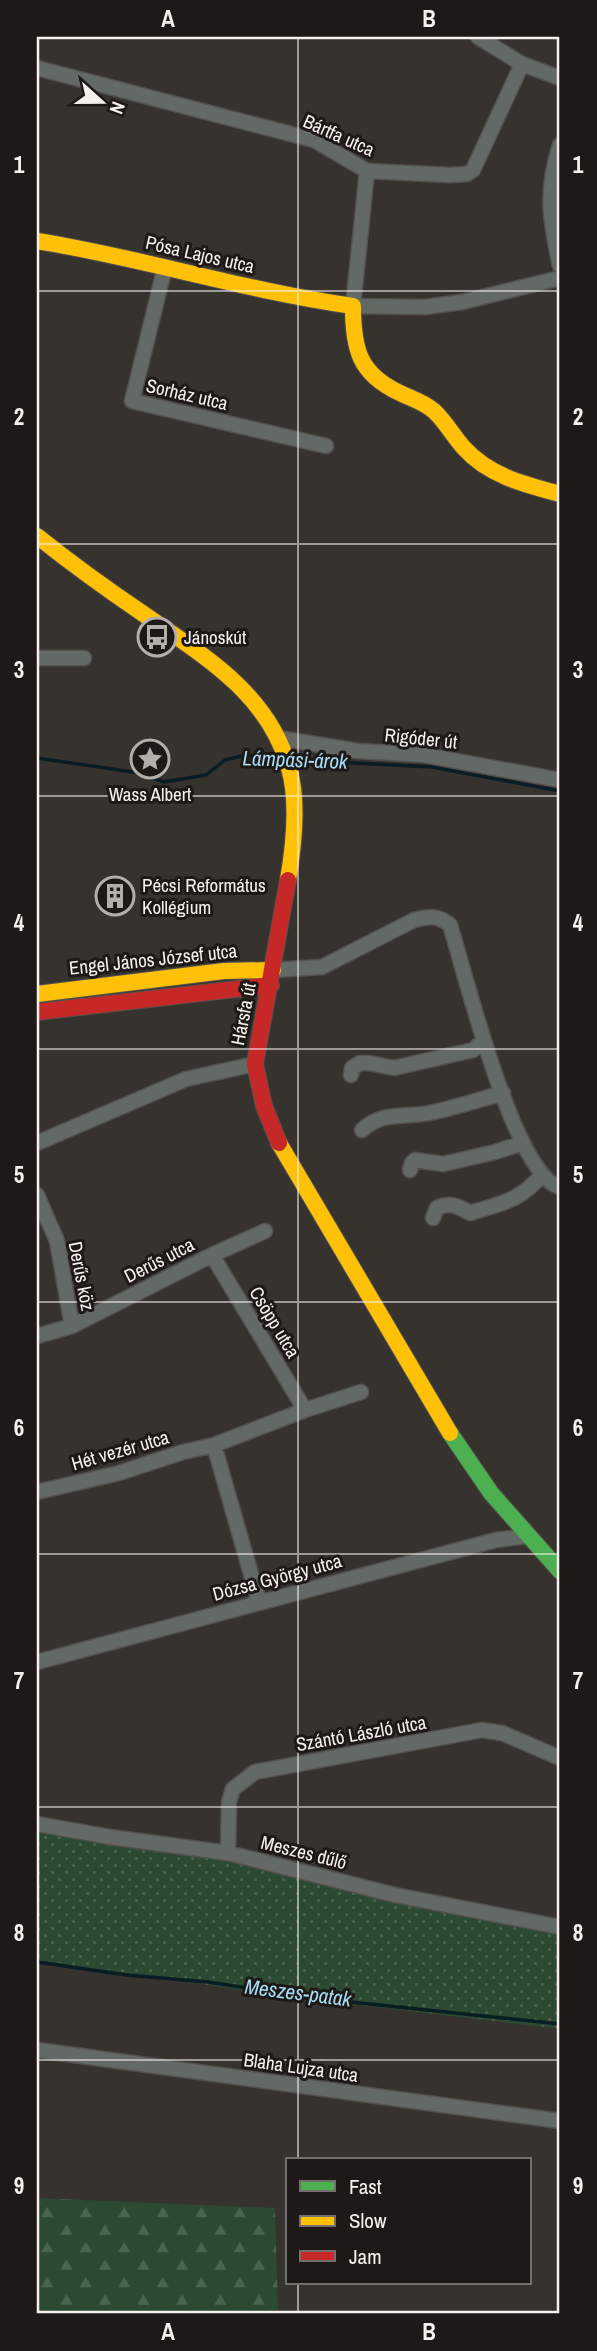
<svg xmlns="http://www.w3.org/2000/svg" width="597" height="2351" font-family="'Archivo Narrow',sans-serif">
	<defs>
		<pattern id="forest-firs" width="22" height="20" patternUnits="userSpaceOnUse" patternTransform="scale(1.75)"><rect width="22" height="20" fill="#2c4931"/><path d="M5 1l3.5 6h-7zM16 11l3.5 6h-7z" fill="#4b644f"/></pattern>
		<pattern id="garden-dots" width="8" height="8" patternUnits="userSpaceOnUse" patternTransform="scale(1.75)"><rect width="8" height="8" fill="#2c4931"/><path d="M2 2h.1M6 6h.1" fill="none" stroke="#4b644f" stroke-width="1.8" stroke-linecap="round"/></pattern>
	</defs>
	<rect width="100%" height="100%" fill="#36322e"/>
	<!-- forest -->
	<path fill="url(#forest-firs)" d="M 37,2198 L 275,2208 L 278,2314 L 37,2314 Z"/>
	<!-- garden -->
	<path fill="url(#garden-dots)" d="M 37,1825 L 228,1853 L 560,1925 L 560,2029 L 276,1995 L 37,1960 Z"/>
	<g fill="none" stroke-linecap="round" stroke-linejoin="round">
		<!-- stream -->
		<path stroke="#091d25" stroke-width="3.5" d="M 37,758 L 140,773 L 164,782 L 206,775 L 225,760 L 246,755 L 281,759
			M 295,760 L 432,767 L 560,791
			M 37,1962 L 126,1975 L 208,1982 L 322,1999 L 560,2024"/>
		<defs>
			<path id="street" d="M 478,37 L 522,64 L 560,78
				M 37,68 L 314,140 L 367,171 L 450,175 L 467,174 L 473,170 L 522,64
				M 560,145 C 545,191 550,220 560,266
				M 367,171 L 353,306 L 425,307 L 462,302 L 560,278
				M 165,267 L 132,401 L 326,446
				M 37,658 L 84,658
				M 278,738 L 358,751 L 424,755 L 560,780
				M 273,970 L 322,967 L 414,920 C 428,916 438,915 450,925 C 465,972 514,1176 560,1187
				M 351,1075 L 352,1068 L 360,1063 L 369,1063 L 394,1068 L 473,1050 L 484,1040
				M 362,1130 C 383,1111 403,1118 429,1113 C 454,1108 478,1100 503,1093
				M 37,1143 L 186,1079 L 255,1064
				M 410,1170 L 412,1163 L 415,1160 L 443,1164 L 495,1152 L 523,1143
				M 37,1195 L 57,1241 L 72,1326
				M 433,1218 L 437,1208 C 450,1202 458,1206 470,1213 C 502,1203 518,1202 542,1175
				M 212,1255 L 305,1410
				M 37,1336 L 72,1326 L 212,1255 L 265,1231
				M 214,1445 L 259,1602
				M 37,1492 L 119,1473 L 183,1452 L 214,1445 L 305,1410 L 361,1392
				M 37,1662 L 496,1540 L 528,1536
				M 37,1824 L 110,1837 L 228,1853 L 395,1895 L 560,1927
				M 228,1853 L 229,1802 L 233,1789 L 255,1772 L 482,1730 L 502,1733 L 560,1758
				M 37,2050 L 560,2121"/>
			<path id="fast" d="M 450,1433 L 491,1493 L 560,1571"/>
			<path id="slow" d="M 37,241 C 143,258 246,291 353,306 C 353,349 359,374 400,393 C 412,399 424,402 434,411 C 446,422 453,436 464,448 C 489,476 526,485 560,494
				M 37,536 C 72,564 108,590 145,615 C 204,656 269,694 289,768 C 299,802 294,845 288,880
				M 37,994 L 224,971 L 273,970
				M 279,1143 L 450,1433"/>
			<path id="jam" d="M 37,1012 L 271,985
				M 279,1143 L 264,1106 L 255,1064 L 288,880"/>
		</defs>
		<!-- street casing -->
		<use href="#street" stroke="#54514d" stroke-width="17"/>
		<!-- fast casing -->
		<use href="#fast" stroke="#54514d" stroke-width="18"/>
		<!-- slow casing -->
		<use href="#slow" stroke="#54514d" stroke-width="18"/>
		<!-- jam casing -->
		<use href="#jam" stroke="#54514d" stroke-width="18"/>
		<!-- street -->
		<use href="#street" stroke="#636964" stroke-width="14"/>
		<!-- fast -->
		<use href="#fast" stroke="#4caf50" stroke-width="16"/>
		<!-- slow -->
		<use href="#slow" stroke="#ffc107" stroke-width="16"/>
		<!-- jam -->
		<use href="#jam" stroke="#c62828" stroke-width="16"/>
	</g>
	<!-- grid -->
	<path fill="none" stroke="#f7f1ed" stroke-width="2" stroke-opacity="0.55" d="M 298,37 L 298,2160M 37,291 L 560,291M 37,544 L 560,544M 37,796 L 560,796M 37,1049 L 560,1049M 37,1302 L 560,1302M 37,1554 L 560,1554M 37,1807 L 560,1807M 37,2060 L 560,2060M 298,2283 L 298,2314"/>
	<!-- icons -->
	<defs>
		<symbol id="bus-ring" viewBox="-11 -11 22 22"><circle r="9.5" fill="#1e1916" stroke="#b3aeaa" stroke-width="1.5"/><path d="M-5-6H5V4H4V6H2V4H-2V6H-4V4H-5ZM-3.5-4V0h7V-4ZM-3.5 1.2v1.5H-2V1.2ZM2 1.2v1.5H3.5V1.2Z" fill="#b3aeaa"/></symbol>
		<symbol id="sight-ring" viewBox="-11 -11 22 22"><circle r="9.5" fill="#1e1916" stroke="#b3aeaa" stroke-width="1.5"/><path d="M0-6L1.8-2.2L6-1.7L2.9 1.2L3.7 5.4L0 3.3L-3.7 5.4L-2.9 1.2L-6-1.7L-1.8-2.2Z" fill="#b3aeaa"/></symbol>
		<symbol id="building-ring" viewBox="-11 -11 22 22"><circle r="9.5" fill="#1e1916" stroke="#b3aeaa" stroke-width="1.5"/><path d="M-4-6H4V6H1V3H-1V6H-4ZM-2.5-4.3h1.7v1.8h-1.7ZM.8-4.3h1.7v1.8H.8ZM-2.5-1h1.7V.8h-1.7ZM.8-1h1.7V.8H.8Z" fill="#b3aeaa"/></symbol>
	</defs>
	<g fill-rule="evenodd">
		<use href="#bus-ring" x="135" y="615" width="44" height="44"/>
		<use href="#sight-ring" x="128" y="737" width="44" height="44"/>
		<use href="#building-ring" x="93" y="874" width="44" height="44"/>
	</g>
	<g text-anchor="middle" stroke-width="6" stroke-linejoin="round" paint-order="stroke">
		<!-- street labels -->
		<g font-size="19" fill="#f7f1ed" stroke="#1e1916">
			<text transform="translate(339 135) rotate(24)" y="7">Bártfa utca</text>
			<text transform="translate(200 254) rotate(13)" y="7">Pósa Lajos utca</text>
			<text transform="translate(187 394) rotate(13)" y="7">Sorház utca</text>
			<text transform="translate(421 738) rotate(6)" y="7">Rigóder út</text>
			<text transform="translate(153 959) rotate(-6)" y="7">Engel János József utca</text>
			<text transform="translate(243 1014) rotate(-79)" y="7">Hársfa út</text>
			<text transform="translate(159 1260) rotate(-27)" y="7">Derűs utca</text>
			<text transform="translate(82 1276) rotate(79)" y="7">Derűs köz</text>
			<text transform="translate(275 1322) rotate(59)" y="7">Csöpp utca</text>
			<text transform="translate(120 1450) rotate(-16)" y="7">Hét vezér utca</text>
			<text transform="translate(277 1577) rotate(-15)" y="7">Dózsa György utca</text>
			<text transform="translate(361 1733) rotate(-10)" y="7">Szántó László utca</text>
			<text transform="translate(304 1852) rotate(14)" y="7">Meszes dűlő</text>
			<text transform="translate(301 2067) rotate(8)" y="7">Blaha Lujza utca</text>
		</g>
		<!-- poi labels -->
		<g font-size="19" fill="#f7f1ed" stroke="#1e1916" text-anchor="start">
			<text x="184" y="644">Jánoskút</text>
			<text x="150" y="801" text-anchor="middle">Wass Albert</text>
			<text x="142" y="892">Pécsi Református<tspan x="142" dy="22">Kollégium</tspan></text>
		</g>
		<!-- water labels -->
		<g font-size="21" font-style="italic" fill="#a4ddf5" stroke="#1e1916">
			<text transform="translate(295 760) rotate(2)" y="7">Lámpási-árok</text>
			<text transform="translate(298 1993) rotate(7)" y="7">Meszes-patak</text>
		</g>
	</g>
	<!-- border -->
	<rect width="597" height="2351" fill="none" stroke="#1e1916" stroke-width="77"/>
	<!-- legend -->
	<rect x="286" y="2158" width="245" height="126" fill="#1e1916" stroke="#756f6c" stroke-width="2"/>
	<rect x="300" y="2181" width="35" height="10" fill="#4caf50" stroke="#756f6c" stroke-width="2"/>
	<text x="349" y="2194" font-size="21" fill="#f7f1ed">Fast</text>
	<rect x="300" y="2216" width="35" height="10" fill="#ffc107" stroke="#756f6c" stroke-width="2"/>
	<text x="349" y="2228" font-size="21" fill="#f7f1ed">Slow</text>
	<rect x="300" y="2251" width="35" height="10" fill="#c62828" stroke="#756f6c" stroke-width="2"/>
	<text x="349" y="2264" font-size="21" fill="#f7f1ed">Jam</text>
	<!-- north arrow -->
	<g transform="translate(102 102) rotate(111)" stroke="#1e1916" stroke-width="5" paint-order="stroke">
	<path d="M0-5L12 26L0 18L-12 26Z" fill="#f7f1ed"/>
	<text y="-10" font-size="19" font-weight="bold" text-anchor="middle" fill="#f7f1ed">N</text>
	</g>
	<rect x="38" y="38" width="520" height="2274" fill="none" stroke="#f7f1ed" stroke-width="2.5"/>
	<g font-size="23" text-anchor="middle" font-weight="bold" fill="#f7f1ed">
		<text x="168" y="27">A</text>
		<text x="429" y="27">B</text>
		<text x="19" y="173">1</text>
		<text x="578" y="173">1</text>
		<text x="19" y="425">2</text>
		<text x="578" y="425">2</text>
		<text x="19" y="678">3</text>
		<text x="578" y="678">3</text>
		<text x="19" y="931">4</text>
		<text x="578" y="931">4</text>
		<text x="19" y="1183">5</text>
		<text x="578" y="1183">5</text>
		<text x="19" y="1436">6</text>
		<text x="578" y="1436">6</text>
		<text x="19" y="1689">7</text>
		<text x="578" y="1689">7</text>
		<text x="19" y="1941">8</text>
		<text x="578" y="1941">8</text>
		<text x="19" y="2194">9</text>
		<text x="578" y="2194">9</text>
		<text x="168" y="2340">A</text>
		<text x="429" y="2340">B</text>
	</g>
</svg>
